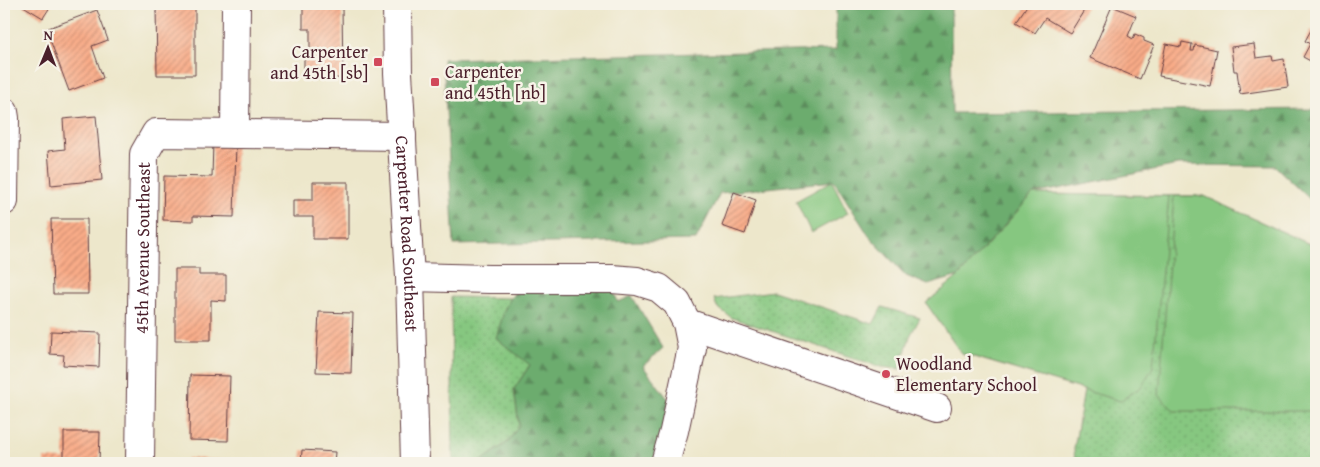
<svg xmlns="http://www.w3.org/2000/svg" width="1320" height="467" font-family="'Gentium Book Plus',serif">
	<defs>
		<pattern id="grass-dots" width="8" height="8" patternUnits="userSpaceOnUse" patternTransform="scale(1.25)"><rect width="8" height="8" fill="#86c780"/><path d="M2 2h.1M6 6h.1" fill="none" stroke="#75aa6f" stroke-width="1.8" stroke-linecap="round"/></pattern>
		<pattern id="forest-firs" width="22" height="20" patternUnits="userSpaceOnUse" patternTransform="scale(1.25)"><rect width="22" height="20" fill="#6cac6e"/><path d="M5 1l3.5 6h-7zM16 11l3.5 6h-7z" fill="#5b8b5b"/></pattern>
		<pattern id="building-hatch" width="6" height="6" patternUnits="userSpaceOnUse" patternTransform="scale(1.25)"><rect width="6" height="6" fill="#f9ac88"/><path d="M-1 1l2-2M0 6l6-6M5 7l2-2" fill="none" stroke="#cc8b6f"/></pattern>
	</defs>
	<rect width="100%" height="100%" fill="#f7f3e8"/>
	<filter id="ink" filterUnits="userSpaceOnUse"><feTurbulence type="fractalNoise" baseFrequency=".02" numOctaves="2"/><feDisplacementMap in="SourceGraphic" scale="10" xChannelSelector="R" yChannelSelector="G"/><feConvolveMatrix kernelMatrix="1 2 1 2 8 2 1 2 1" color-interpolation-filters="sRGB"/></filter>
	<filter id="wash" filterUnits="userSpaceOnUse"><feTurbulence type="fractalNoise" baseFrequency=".0096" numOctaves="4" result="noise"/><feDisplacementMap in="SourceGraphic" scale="20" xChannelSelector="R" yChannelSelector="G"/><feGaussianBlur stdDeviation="1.12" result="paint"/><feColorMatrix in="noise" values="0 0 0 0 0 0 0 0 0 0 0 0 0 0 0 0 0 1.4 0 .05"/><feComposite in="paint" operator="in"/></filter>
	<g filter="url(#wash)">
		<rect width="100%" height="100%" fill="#ede7cb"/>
		<!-- grass -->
		<path fill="url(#grass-dots)" stroke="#687356" d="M 1033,194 L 1204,196 L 1316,247 L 1316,463 L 1075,463 L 1074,449 L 1084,390 L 961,353 L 926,303 L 959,276 Z
			M 773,291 L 873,324 L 882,307 L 920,318 L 910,336 L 900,369 L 881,367 L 732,318 L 717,307 L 714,299 Z
			M 451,297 L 511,298 L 505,308 L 530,365 L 514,389 L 519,425 L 508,442 L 479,463 L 453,463 Z"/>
		<!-- forest -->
		<path fill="url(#forest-firs)" stroke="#5b664c" d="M 836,4 L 951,4 L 952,113 L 1316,109 L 1316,205 L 1275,166 L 1178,165 L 1033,194 L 959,276 L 928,285 L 906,276 L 869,236 L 834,181 L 720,193 L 696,240 L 454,245 L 443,59 L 836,50 Z
			M 610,283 L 618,302 L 632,296 L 663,348 L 643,366 L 669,400 L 663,463 L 479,463 L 508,442 L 519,425 L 514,389 L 530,365 L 496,338 L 505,308 L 517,288 L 546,293 L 560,289 Z"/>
		<!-- garden -->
		<path fill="#86c780" stroke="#687356" d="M 832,181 L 848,213 L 811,233 L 796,201 Z
			M 1033,194 L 1169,196 L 1153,367 L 1141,387 L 1120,401 L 961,353 L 926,303 L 959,276 Z
			M 1174,196 L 1204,196 L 1316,247 L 1316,411 L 1174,411 L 1159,395 Z"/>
		<g id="blocks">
			<!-- building -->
			<path fill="url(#building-hatch)" d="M 20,4 L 52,4 L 43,18 Z
				M 156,4 L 195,4 L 195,75 L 157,75 Z
				M 1028,4 L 1088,4 L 1070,33 L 1045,18 L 1035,33 L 1016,22 Z
				M 1112,6 L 1136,16 L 1128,36 L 1133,39 L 1135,34 L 1144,38 L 1144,41 L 1154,45 L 1140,79 L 1090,58 Z
				M 303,7 L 342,7 L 343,78 L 304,79 L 304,58 L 310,58 L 310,29 L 303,29 Z
				M 97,10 L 108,40 L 92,46 L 103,78 L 69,91 L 46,29 Z
				M 1311,30 L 1316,33 L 1316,64 L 1303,57 L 1310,44 L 1305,41 Z
				M 1182,42 L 1192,44 L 1191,51 L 1194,51 L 1195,45 L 1217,50 L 1210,86 L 1159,76 L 1166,44 L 1181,47 Z
				M 1254,44 L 1256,58 L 1272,56 L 1273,61 L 1284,59 L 1288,87 L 1240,94 L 1237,71 L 1234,71 L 1231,47 Z
				M 96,116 L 102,180 L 51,185 L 48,151 L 65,149 L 63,119 Z
				M 213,142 L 236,143 L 234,217 L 193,216 L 193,221 L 163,220 L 164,176 L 212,177 Z
				M 313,182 L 348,182 L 348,239 L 313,239 L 313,217 L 293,217 L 293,200 L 313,200 Z
				M 734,192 L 756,200 L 745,234 L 722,226 Z
				M 51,219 L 87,219 L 88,294 L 53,294 Z
				M 175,269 L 199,269 L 199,275 L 226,275 L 226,301 L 211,300 L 211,340 L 175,340 Z
				M 319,312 L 353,313 L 351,373 L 316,372 Z
				M 51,331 L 100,333 L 99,367 L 63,365 L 64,355 L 50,354 Z
				M 190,375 L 230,376 L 228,441 L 189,440 Z
				M 64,432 L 100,432 L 99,463 L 44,463 L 44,458 L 64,459 Z
				M 302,450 L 335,452 L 334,463 L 301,463 Z
				M 187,458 L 227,460 L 227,463 L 187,463 Z"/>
		</g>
	</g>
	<g filter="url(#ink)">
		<use href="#blocks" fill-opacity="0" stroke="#623d43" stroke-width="1"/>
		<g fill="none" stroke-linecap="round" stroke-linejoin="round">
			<defs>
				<g id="minor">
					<path id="s1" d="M 397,4 L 398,73 L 410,277 L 415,463"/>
					<path d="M 4,112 L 5,118 L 4,201"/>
					<path d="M 235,134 L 236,4"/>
					<path d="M 410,277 L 489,279 L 612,279 L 637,281 L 659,288 L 677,303 L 687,323 L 692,348 L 674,431 L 665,463"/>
					<path d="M 687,323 L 937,408"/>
					<path id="s2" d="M 140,463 L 144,154 L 156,133 L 402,136"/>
				</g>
			</defs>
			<!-- minor casing -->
			<use href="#minor" stroke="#623d43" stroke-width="30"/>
			<!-- minor -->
			<use href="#minor" stroke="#fff" stroke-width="28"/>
		</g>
	</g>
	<!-- markers -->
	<g fill="#d1495b" stroke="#f7f3e8" stroke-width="2">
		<rect x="373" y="57" width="10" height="10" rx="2.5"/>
		<rect x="430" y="77" width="10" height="10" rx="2.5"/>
		<circle cx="886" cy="374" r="5"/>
	</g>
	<g text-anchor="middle" stroke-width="5" stroke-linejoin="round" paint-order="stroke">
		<!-- poi labels -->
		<g font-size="18" fill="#4a1f2b" stroke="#f7f3e8" text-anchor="start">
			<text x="368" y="58" text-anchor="end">Carpenter<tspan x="368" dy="21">and 45th [sb]</tspan></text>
			<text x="445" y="78">Carpenter<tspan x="445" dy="21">and 45th [nb]</tspan></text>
			<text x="896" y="370">Woodland<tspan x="896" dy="21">Elementary School</tspan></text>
		</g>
		<!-- street labels -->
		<g font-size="18" fill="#4a1f2b" stroke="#f7f3e8">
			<text dy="6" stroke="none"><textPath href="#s1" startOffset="230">Carpenter Road Southeast</textPath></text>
			<text dy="6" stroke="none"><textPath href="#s2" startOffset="215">45th Avenue Southeast</textPath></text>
		</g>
	</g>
	<!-- margin -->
	<rect width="1320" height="467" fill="none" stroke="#f7f3e8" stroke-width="20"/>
	<!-- north arrow -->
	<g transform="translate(48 48) rotate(1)" stroke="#f7f3e8" stroke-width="4" paint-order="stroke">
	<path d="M0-4L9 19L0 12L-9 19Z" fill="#4a1f2b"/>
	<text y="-8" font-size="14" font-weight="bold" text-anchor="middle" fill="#4a1f2b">N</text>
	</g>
</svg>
